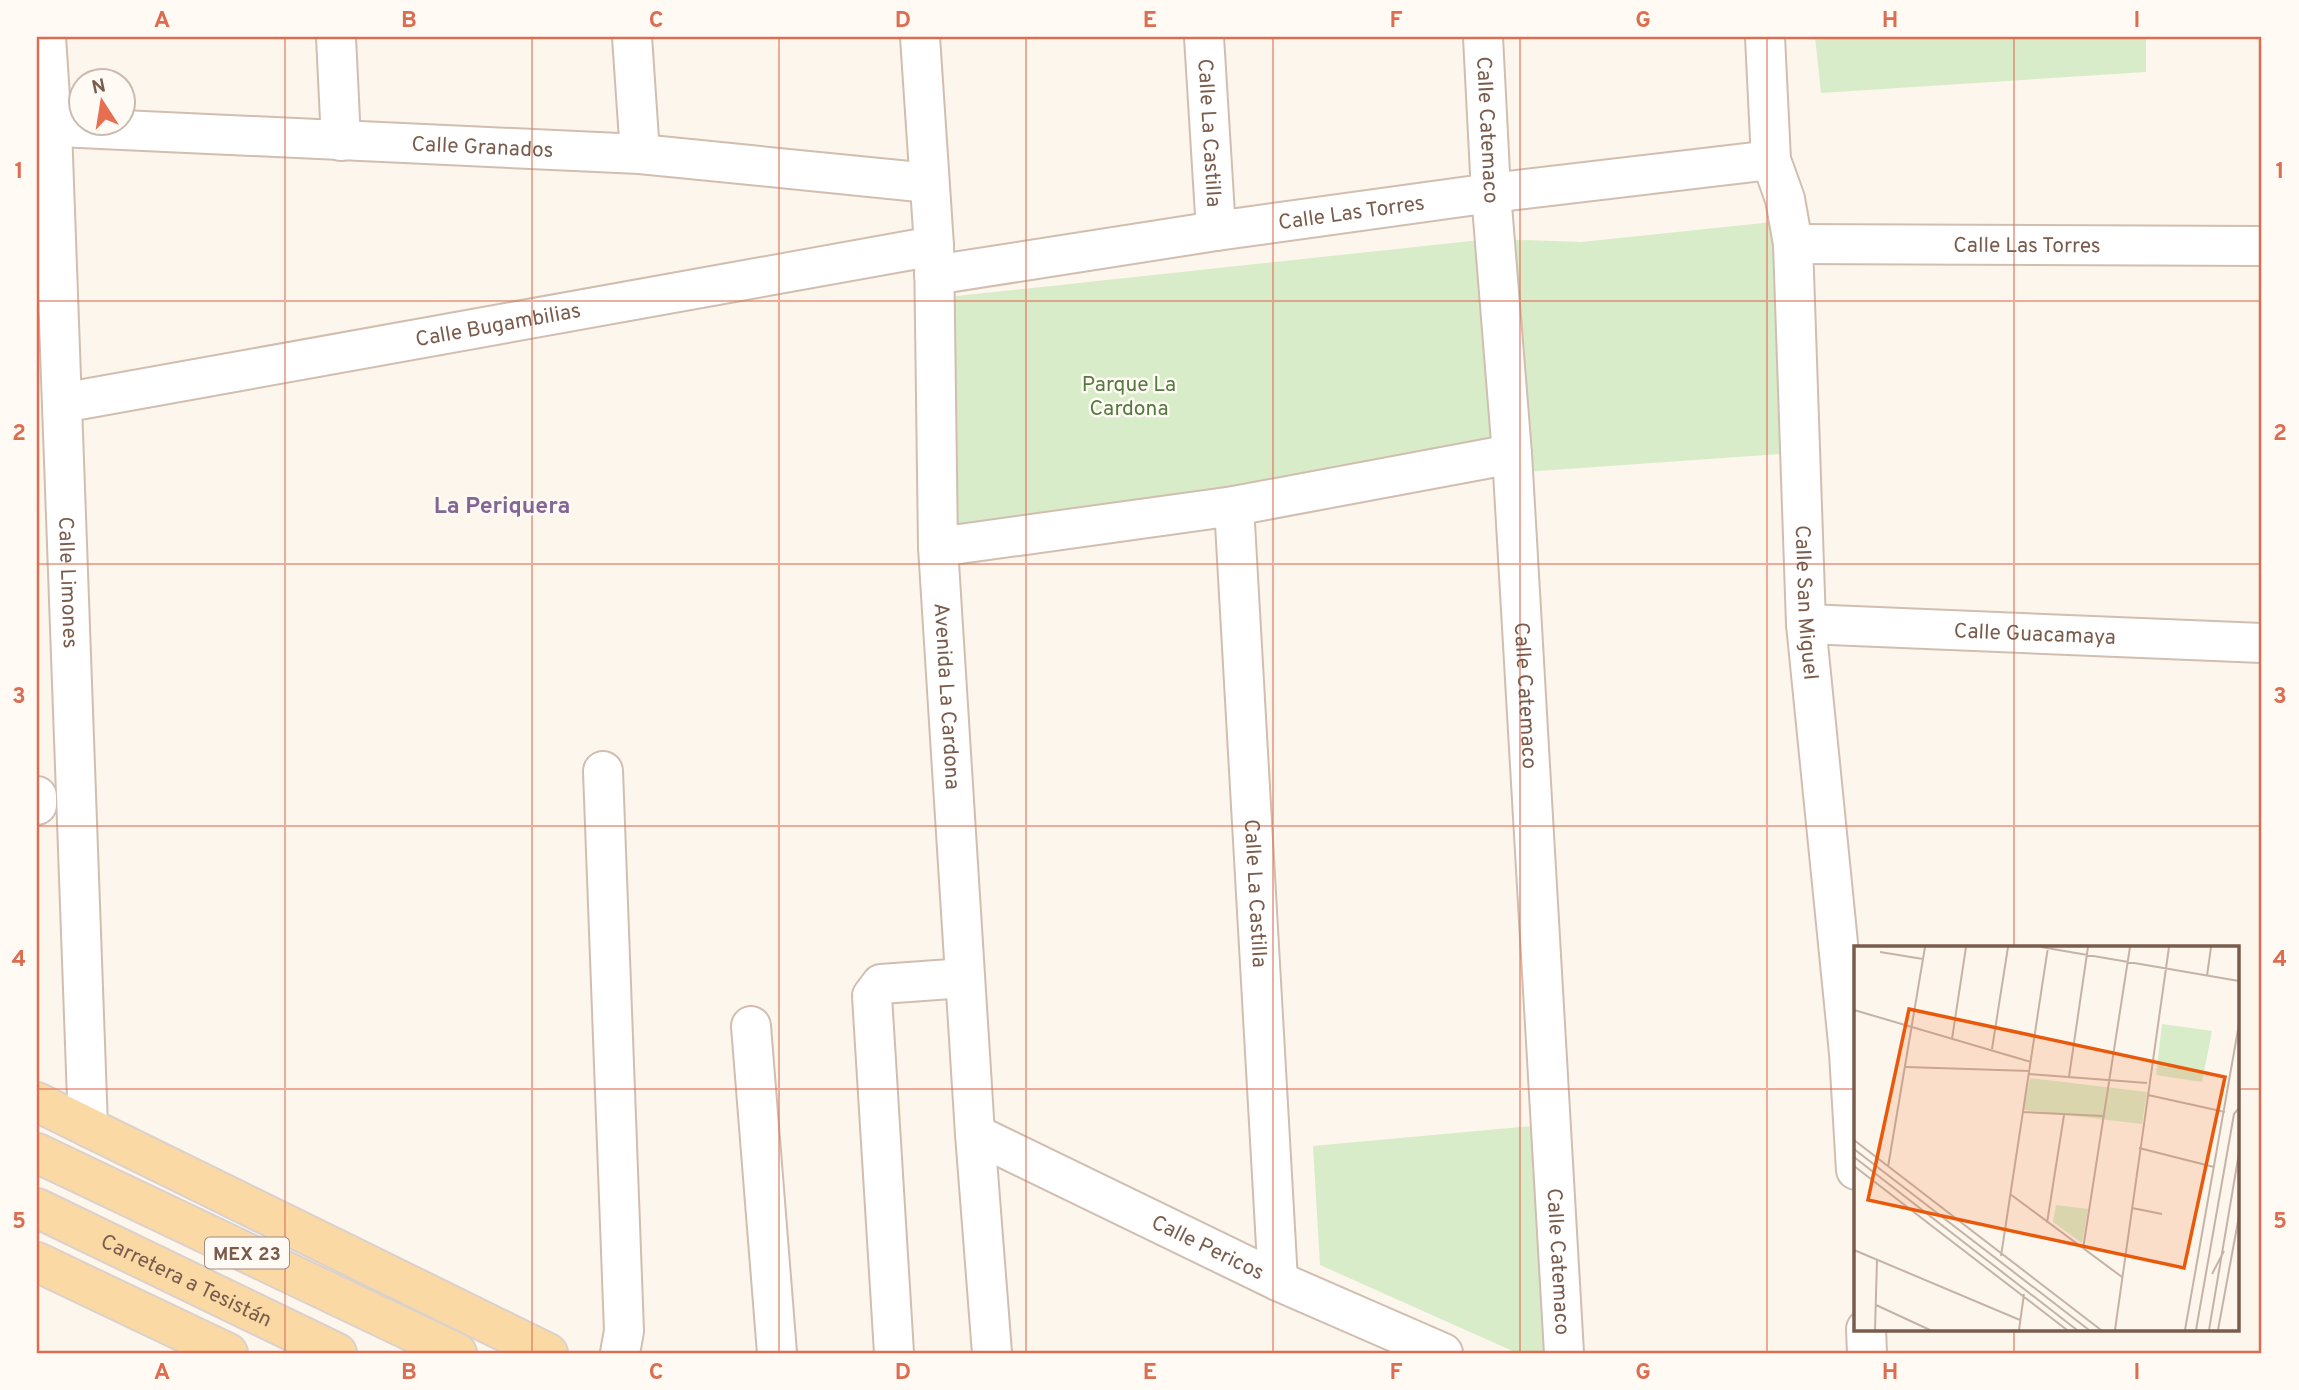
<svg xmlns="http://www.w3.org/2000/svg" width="2299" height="1390" font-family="Overpass,sans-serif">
	<rect width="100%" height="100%" fill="#fdf6ec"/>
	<!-- green -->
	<path fill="#d8ecc9" d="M 1815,37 L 2146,37 L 2146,72 L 1821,93 Z
		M 1782,221 L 1795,453 L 1523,472 L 941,534 L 947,297 L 1490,239 L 1581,242 Z
		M 1543,1125 L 1552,1353 L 1517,1353 L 1320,1265 L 1313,1146 Z"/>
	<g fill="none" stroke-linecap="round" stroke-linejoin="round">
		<defs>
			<g id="minor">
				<path id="s1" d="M 46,37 L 52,128 L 88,1127"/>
				<path d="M 336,37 L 341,141"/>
				<path d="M 632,37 L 640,154"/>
				<path id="s2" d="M 920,37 L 934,246 L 938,547 L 975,1134 L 992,1353"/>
				<path id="s3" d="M 1204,37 L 1216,231"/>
				<path id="s4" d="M 1483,37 L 1491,193 L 1512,454 L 1564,1353"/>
				<path id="s5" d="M 1765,37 L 1771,160 L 1785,199 L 1793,244 L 1806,624 L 1849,1053 L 1856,1170"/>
				<path id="s6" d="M 37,126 L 640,154 L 929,183"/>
				<path id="s7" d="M 1793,244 L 2262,246"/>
				<path id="s8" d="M 934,275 L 1216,231 L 1491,193 L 1771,160"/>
				<path id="s9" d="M 62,403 L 934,246"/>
				<path id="s10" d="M 1234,506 L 1278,1281"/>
				<path d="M 938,547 L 1234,506 L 1512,454"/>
				<path id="s11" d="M 1806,624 L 2262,643"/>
				<path d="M 603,771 L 624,1331 L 620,1353"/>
				<path d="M 37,796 L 37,805"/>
				<path d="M 751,1026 L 777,1353"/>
				<path id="s12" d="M 975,1134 L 1278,1281 L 1443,1353"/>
				<path d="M 1866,1329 L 1867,1353"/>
				<path d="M 894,1353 L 872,996 L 881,984 L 965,978"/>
			</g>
			<g id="major">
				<path d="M 37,1102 L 548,1353"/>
				<path d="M 37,1153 L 457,1353"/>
				<path id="s13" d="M 37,1208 L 337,1353"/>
				<path d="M 37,1262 L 228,1353"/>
			</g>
		</defs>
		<!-- minor casing -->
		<use href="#minor" stroke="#d1beb0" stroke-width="42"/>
		<!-- major casing -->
		<use href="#major" stroke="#dad1cd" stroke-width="42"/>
		<!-- minor -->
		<use href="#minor" stroke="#fff" stroke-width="38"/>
		<!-- major -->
		<use href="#major" stroke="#fbd9a5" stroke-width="38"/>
	</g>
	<!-- grid -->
	<path fill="none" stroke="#dc6d51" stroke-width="2" stroke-opacity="0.55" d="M 285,37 L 285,1353M 532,37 L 532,1353M 779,37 L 779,1353M 1026,37 L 1026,1353M 1273,37 L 1273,1353M 1520,37 L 1520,1353M 1767,37 L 1767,1353M 2014,37 L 2014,947M 37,301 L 2262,301M 37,564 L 2262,564M 37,826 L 2262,826M 37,1089 L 1856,1089M 2238,1089 L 2262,1089M 2014,1329 L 2014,1353"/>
	<g text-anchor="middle" stroke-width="5" stroke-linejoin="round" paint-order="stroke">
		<!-- shield labels -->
		<rect fill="#fffaf3" stroke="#a28b7f" stroke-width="2" x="205" y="1237.5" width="84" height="31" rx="5"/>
		<g font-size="19" font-weight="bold" fill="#7a5c4d">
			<text x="247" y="1260">MEX 23</text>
		</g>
		<!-- street labels -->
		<g font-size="21" fill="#7a5c4d" stroke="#fffaf3">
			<text dy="7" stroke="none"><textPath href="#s4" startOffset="93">Calle Catemaco</textPath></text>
			<text dy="7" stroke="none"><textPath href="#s3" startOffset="96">Calle La Castilla</textPath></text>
			<text dy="7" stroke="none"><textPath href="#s6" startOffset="446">Calle Granados</textPath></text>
			<text dy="7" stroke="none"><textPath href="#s8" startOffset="422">Calle Las Torres</textPath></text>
			<text dy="7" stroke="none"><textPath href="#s7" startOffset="234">Calle Las Torres</textPath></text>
			<text dy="7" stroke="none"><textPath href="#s9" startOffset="443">Calle Bugambilias</textPath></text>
			<text dy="7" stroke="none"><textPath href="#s1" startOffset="546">Calle Limones</textPath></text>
			<text dy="7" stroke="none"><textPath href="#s5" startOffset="569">Calle San Miguel</textPath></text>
			<text dy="7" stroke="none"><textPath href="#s11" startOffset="229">Calle Guacamaya</textPath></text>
			<text dy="7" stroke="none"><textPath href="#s2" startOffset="660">Avenida La Cardona</textPath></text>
			<text dy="7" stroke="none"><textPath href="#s4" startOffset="660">Calle Catemaco</textPath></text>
			<text dy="7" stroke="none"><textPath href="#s10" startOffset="388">Calle La Castilla</textPath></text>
			<text dy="7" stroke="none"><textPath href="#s12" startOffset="259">Calle Pericos</textPath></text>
			<text dy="7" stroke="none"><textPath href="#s4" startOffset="1227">Calle Catemaco</textPath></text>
			<text dy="7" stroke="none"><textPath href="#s13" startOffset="166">Carretera a Tesistán</textPath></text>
		</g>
		<!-- park labels -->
		<g font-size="21" fill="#537a41" stroke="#fffaf3">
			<text x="1129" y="391">Parque La<tspan x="1129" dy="24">Cardona</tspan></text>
		</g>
		<!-- neighbourhood labels -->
		<g font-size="23" font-weight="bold" fill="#846695" stroke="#fffaf3">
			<text x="502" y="513">La Periquera</text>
		</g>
	</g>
	<!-- overview -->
	<g transform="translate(1854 946)">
		<rect width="385" height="385" fill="#fdf6ec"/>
		<path d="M 308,78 L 358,85 L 348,136 L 302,129 ZM 176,132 L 293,146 L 288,178 L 169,164 ZM 202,259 L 234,263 L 228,297 L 199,276 Z" fill="#d8ecc9"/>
		<path fill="none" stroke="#c5b3a7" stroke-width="2" d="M 187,1 L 385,35M 26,6 L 69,13M 353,30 L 357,1M 0,64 L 177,116M 98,93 L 112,1M 138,103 L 154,1M 52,121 L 176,125M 175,128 L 293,137M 215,131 L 234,1M 294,149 L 371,166M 168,166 L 249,170M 0,194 L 247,384M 285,202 L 360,221M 0,203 L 235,384M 0,211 L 223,384M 0,220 L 213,384M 34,221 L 71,1M 156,248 L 268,331M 278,262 L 308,268M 193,277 L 210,169M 229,303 L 276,1M 0,304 L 166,374M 147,310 L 194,1M 358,328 L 370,305M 22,359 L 76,384M 21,384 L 23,314M 165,384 L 170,348M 261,384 L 315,1M 331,384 L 385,78M 342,384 L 380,168 L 385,162M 355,384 L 385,207M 364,384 L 385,270"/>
		<path fill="#e8590c" fill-opacity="0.15" stroke="#e8590c" stroke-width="3.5" d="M 55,63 L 371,131 L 330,322 L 14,254 Z"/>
		<rect width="385" height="385" fill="none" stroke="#7a5c4d" stroke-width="3.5"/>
	</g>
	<!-- border -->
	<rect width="2299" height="1390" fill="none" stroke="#fffaf3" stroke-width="77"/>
	<!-- north arrow -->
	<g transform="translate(102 102) rotate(348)"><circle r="33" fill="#fffaf3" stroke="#cabbb1" stroke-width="2"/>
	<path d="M0-5L12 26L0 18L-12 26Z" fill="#e76f51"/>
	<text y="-10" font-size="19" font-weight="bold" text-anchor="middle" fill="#7a5c4d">N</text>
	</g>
	<rect x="38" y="38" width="2222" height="1314" fill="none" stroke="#dc6d51" stroke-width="2.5"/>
	<g font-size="23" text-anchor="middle" font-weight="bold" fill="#dc6d51">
		<text x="162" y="27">A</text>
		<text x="409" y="27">B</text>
		<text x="656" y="27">C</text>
		<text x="903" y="27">D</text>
		<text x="1150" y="27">E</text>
		<text x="1396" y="27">F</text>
		<text x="1643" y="27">G</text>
		<text x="1890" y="27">H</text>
		<text x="2137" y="27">I</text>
		<text x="19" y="178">1</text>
		<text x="2280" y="178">1</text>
		<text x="19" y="440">2</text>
		<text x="2280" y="440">2</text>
		<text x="19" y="703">3</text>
		<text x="2280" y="703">3</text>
		<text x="19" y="966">4</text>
		<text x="2280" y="966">4</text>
		<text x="19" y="1228">5</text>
		<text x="2280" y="1228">5</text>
		<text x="162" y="1379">A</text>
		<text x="409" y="1379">B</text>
		<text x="656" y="1379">C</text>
		<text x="903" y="1379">D</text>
		<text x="1150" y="1379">E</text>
		<text x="1396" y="1379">F</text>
		<text x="1643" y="1379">G</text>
		<text x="1890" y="1379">H</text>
		<text x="2137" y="1379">I</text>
	</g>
</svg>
